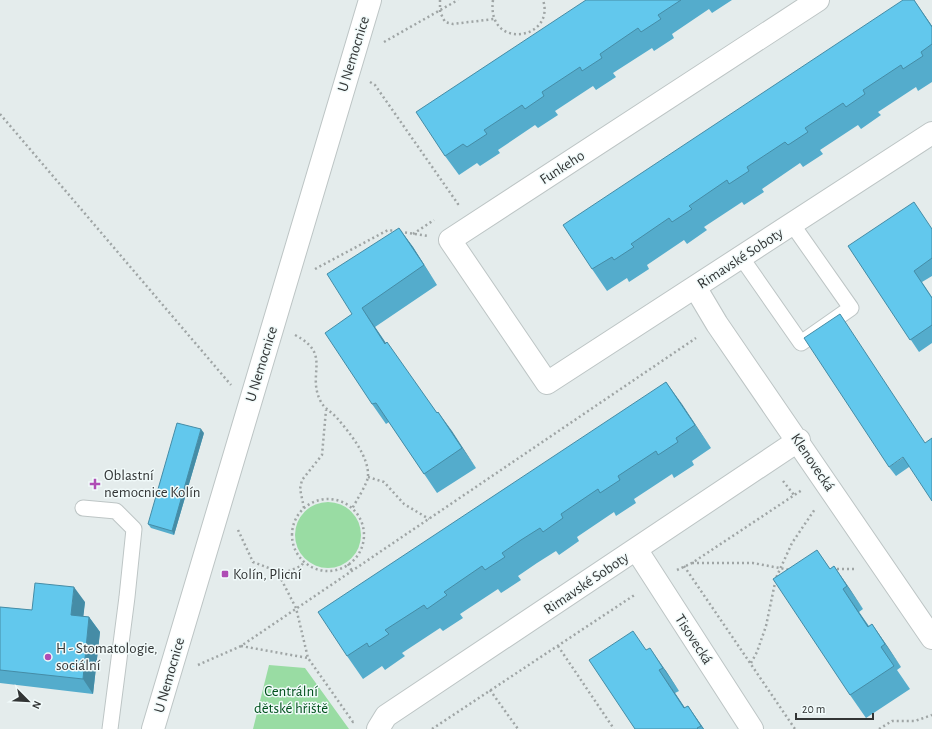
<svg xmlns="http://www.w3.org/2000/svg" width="932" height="729" font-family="'Alegreya Sans',sans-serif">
	<rect width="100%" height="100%" fill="#e4ecec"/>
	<!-- green -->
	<path fill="#99dca3" d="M295 535a33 33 0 1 1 66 0a33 33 0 1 1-66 0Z
		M 269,665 L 305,668 L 349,729 L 253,729 Z"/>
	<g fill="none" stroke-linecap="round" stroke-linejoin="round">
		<defs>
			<path id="lane" d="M 741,257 L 801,343 L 851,308 L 792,224
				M 83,508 L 116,511 L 134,529 L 127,597 L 110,729"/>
			<path id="street" d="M 818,0 L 450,240 L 547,383 L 932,133
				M 695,287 L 717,324 L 932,638
				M 636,549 L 752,729
				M 153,729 L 370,0
				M 378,729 L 386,716 L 799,440"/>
		</defs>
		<!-- lane casing -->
		<use href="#lane" stroke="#bdc5c5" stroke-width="17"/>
		<!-- street casing -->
		<use href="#street" stroke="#bdc5c5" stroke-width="24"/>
		<!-- path -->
		<path stroke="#9fa5a5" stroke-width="2.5" stroke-dasharray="2 3" stroke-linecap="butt" d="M 440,0 L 440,12 L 445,22 L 453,24 L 494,19
			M 493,0 C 486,51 556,40 543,0
			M 384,42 L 458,0
			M 370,82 L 375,85 L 458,204 L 456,205
			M 0,114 L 231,385
			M 413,234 L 434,220
			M 315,269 L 388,230 L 428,236
			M 295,335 C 332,354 307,373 320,400 C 324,409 331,411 337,418 C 349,432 369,456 368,476 C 368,483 356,501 352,509
			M 368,477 L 384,482 L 404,504 L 429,519
			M 783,481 L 794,495
			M292 535a36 36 0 1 1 72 0a36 36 0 1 1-72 0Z
			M 304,508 L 300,489 L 302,480 L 322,455 L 326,410
			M 238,530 L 253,562 L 274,570 L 279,575 L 296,608 L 308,658 L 353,722 L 355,720
			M 692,563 L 753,563 L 790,570
			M 348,564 L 352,571
			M 684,566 L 795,729
			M 832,569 L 855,569
			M 677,570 L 692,563 L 802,490
			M 279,575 L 301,566 L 304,562
			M 241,646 L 308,658
			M 558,646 L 614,729
			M 751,663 L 757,652 L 766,626 L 776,578 L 792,543 L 815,509
			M 198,665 L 241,646 L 696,338
			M 490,690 L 518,729
			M 432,729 L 636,594
			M 879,729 L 892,721 L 915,721 L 932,715"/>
		<!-- lane -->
		<use href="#lane" stroke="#fff" stroke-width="15"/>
		<!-- street -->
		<use href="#street" stroke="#fff" stroke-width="22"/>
	</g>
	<!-- wall -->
	<path fill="#54accc" d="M 586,0 L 732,0 L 712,13 L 709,9 L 672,34 L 674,38 L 654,51 L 652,48 L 613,73 L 616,77 L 596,90 L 593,86 L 555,111 L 558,115 L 538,128 L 535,125 L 498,150 L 500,153 L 480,166 L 477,163 L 459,175 L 445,156 Z
		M 914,0 L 932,26 L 932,82 L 918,91 L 916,87 L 878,112 L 881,115 L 861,129 L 858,125 L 820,150 L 823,154 L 803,167 L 800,163 L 762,189 L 764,192 L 744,205 L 742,202 L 704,227 L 707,230 L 687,244 L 684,240 L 647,265 L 649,269 L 629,282 L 627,278 L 607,291 L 592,269 Z
		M 399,228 L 413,247 L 437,285 L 375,327 L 386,343 L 437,413 L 438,412 L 476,468 L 437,493 L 389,422 L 386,424 L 372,404 L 352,314 Z
		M 932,228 L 932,276 L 922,282 L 932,297 L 932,343 L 919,352 L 848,246 Z
		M 666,382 L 711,448 L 692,461 L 694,465 L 674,478 L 672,474 L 634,499 L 636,503 L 616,516 L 614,512 L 577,537 L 579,541 L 559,555 L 556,551 L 537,563 L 518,576 L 521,580 L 501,593 L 498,589 L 460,614 L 463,618 L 443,631 L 440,628 L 402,653 L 405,656 L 385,670 L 382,666 L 363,679 L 347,656 Z
		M 204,433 L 174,535 L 151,528 L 148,524 Z
		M 925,443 L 909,467 L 896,476 L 889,467 Z
		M 817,550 L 830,569 L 834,566 L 863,609 L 859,612 L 869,626 L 872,624 L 901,667 L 897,670 L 910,689 L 866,718 L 850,695 Z
		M 85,602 L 83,616 L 89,617 L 100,632 L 93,694 L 0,683 L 0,607 L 32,610 Z
		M 647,650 L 666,671 L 679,691 L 675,693 L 685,708 L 688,706 L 704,729 L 635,729 Z"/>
	<!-- shaded-wall -->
	<path fill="#458ca6" d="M 914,0 L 932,26 L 932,27 Z
		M 399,228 L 413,247 L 437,285 L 424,265 Z
		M 362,308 L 375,327 L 399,363 L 385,344 Z
		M 666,382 L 682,404 L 711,448 L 695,425 Z
		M 438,412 L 452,431 L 476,468 L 462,448 Z
		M 201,429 L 204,433 L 174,535 L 172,531 Z
		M 834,566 L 850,589 L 863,609 L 847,586 Z
		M 74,587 L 85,602 L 82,629 L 71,615 Z
		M 843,589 L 859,612 L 884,650 L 868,627 Z
		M 89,617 L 100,632 L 93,694 L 83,679 Z
		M 872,624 L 888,647 L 901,667 L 885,644 Z
		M 650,648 L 666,671 L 679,691 L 663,668 Z
		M 659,670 L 675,693 L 699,729 L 684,708 Z
		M 688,706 L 704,729 L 703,729 L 701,726 Z"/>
	<!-- building -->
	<path fill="#62c8ed" stroke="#458ca6" d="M 586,0 L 681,0 L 658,15 L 661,19 L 641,32 L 638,28 L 600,54 L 602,58 L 582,71 L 580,67 L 542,92 L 544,96 L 525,109 L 522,105 L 484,130 L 487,134 L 467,147 L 463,144 L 445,156 L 416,112 Z
		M 903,0 L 914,0 L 932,27 L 932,44 L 921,52 L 923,56 L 903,69 L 901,65 L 863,90 L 865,94 L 846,107 L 843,103 L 805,128 L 808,132 L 788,145 L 785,142 L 747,167 L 749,171 L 729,184 L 727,180 L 689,206 L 692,209 L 672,222 L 669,218 L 631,244 L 634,247 L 614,260 L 612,257 L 592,269 L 563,225 Z
		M 914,202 L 932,229 L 932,258 L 914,271 L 932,298 L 932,325 L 910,340 L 848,246 Z
		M 399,228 L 424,265 L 362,308 L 385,344 L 387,342 L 437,413 L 438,412 L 462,448 L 424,474 L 376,403 L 372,404 L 325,333 L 352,314 L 327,274 Z
		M 840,314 L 925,443 L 932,438 L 932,501 L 903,457 L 889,467 L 804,338 Z
		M 666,382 L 695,425 L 676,438 L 678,442 L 658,455 L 656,451 L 618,476 L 620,480 L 600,493 L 598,489 L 561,514 L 563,518 L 543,532 L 540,528 L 521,540 L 502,553 L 505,557 L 485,570 L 482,566 L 444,592 L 447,595 L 427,609 L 424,605 L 385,630 L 389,634 L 369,647 L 367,643 L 347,656 L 318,612 Z
		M 177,423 L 201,429 L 172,531 L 148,524 Z
		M 817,550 L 830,569 L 834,566 L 847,586 L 843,589 L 868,627 L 872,624 L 885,644 L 881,647 L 894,666 L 850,695 L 773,579 Z
		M 35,583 L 74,587 L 71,615 L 89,617 L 83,679 L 0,670 L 0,607 L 32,610 Z
		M 633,631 L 646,650 L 650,648 L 663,668 L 659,670 L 684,708 L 688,706 L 701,726 L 697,728 L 698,729 L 635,729 L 589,660 Z"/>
	<!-- markers -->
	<g fill="#af4db5" stroke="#f1fafa" stroke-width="1.5">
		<path d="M93 478h4v4h4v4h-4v4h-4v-4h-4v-4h4z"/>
		<rect x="221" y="570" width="8" height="8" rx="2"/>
		<circle cx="48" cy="657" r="4"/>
	</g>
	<g text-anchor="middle" stroke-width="3" stroke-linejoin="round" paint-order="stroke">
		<!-- street labels -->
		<g font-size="15" fill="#323535" stroke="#f1fafa">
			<text transform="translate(353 54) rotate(-73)" y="5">U Nemocnice</text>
			<text transform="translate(562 167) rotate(-33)" y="5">Funkeho</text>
			<text transform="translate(740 258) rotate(-33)" y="5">Rimavské Soboty</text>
			<text transform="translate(261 364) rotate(-73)" y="5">U Nemocnice</text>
			<text transform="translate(813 462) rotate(56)" y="5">Klenovecká</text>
			<text transform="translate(586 583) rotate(-34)" y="5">Rimavské Soboty</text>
			<text transform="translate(694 639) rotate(57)" y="5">Tisovecká</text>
			<text transform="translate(169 675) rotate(-74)" y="5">U Nemocnice</text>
		</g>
		<!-- poi labels -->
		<g font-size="15" fill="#323535" stroke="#f1fafa" text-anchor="start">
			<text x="104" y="480">Oblastní<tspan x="104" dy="17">nemocnice Kolín</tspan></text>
			<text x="233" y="579">Kolín, Plicní</text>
			<text x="56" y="653">H - Stomatologie,<tspan x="56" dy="17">sociální</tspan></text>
		</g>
		<!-- park labels -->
		<g font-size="15" fill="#00511c" stroke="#f1fafa">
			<text x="291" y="696">Centrální<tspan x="291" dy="17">dětské hřiště</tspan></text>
		</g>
	</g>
	<!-- north arrow -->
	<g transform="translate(28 701) rotate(114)" stroke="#f1fafa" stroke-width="3" paint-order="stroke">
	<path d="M0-3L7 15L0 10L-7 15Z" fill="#323535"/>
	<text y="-6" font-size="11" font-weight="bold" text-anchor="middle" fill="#323535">N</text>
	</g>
	<!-- scale -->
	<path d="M796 713v6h77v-6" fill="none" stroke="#323535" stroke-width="2"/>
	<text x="802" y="713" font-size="12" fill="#323535" stroke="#f1fafa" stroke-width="3" paint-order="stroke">20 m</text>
</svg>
